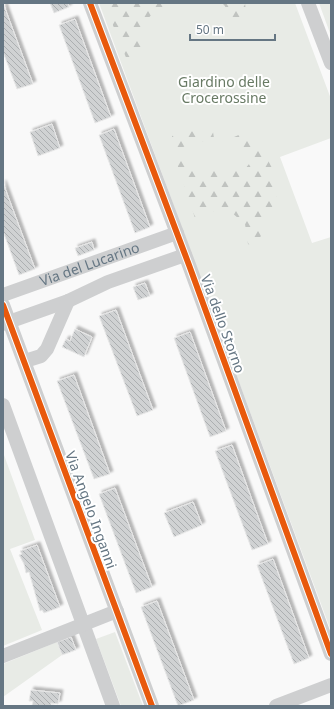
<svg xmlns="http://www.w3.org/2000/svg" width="334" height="709" font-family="'Noto Sans',sans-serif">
	<defs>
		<pattern id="forest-firs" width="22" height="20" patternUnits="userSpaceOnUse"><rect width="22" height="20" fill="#e8ebe6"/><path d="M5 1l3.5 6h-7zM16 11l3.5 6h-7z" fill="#c0c3c0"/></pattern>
		<pattern id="building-back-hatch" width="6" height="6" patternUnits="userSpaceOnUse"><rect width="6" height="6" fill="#d0d2d3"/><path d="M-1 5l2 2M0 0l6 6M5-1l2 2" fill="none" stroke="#acafb1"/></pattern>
		<filter id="shadow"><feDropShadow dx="3" dy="-3" stdDeviation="1" flood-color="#0004"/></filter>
	</defs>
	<rect width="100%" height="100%" fill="#f9f9f9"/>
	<!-- green -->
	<path fill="#e8ebe6" d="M 99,3 L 295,3 L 331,99 L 331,138 L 280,157 L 312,243 L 331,237 L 331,631 Z
		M 319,3 L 331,3 L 331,36 Z
		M 4,455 L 35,540 L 10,549 L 42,630 L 3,646 Z
		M 115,632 L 143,706 L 121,706 L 96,639 Z
		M 57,642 L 62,655 L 3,697 L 3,664 Z"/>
	<!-- forest -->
	<path fill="url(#forest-firs)" d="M 104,3 L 173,3 C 147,14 140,21 144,50 L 127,60 Z
		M 222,3 L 245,3 L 247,21 L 228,22 L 225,6 Z
		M 185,131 L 213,132 L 214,138 L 183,147 L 188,166 L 200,171 L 220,169 L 245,169 L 253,159 L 234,137 L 241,134 L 260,145 L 273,170 L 277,195 L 256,248 L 248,244 L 245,224 L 231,212 L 214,211 L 196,221 L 178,167 L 172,136 Z"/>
	<!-- building -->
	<path fill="url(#building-back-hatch)" stroke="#e8e8e8" filter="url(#shadow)" d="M 3,3 L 33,84 L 17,89 L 3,52 Z
		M 50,3 L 68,3 L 69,7 L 54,13 Z
		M 75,19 L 111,117 L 95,123 L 59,25 Z
		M 52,124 L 60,148 L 38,156 L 30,132 Z
		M 114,129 L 150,227 L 135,233 L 99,135 Z
		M 3,183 L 35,269 L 19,275 L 3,231 Z
		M 92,242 L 94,250 L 78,256 L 75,248 Z
		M 145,283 L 150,296 L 138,300 L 133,287 Z
		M 116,310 L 153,410 L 137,416 L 99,316 Z
		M 75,329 L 92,337 L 84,357 L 62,347 L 66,339 L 70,341 Z
		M 190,332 L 226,431 L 210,437 L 174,338 Z
		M 74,375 L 110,474 L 94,479 L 57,381 Z
		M 232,445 L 268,544 L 252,550 L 215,451 Z
		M 115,488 L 152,587 L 136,593 L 99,494 Z
		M 193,502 L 202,525 L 174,537 L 164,513 Z
		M 37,545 L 60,607 L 44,613 L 42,610 L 40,611 L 29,572 L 26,573 L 24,564 L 19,555 L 22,554 L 20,551 Z
		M 273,559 L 309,658 L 294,664 L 257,565 Z
		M 157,601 L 194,700 L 178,706 L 141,607 Z
		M 71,637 L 76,650 L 62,655 L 57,642 Z
		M 31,690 L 60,693 L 58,704 L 51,703 L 51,706 L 32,706 L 33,701 L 29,701 Z"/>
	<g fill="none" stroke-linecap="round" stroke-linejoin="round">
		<!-- minor -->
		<g stroke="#cecfd0" stroke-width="14">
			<path d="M 90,3 L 189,265 L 331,654"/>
			<path d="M 308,3 L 331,63"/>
			<path id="s1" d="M 3,295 L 177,233"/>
			<path d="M 3,305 L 152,706"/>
			<path d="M 3,324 L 68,301 L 108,282 L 185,255"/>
			<path d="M 25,361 L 41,356 L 47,349 L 68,301"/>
			<path d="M 3,405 L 113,706"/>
			<path d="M 3,656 L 117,611"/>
			<path d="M 276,706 L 331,685"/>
		</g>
		<defs>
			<path id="cycleway" d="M 90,3 L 189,265 L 331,654
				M 3,305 L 152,706"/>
		</defs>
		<!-- cycleway casing -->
		<use href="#cycleway" stroke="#fff" stroke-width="8"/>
		<!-- cycleway -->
		<use href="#cycleway" stroke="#e8590c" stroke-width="6"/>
	</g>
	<g text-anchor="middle" stroke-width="4" stroke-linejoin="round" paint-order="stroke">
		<!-- park labels -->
		<g font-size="14" fill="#687a64" stroke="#fff">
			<text x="224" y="87">Giardino delle<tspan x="224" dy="16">Crocerossine</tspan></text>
		</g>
		<!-- street labels -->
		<g font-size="14" fill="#657683" stroke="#fff">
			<text dy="5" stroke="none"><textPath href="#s1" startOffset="92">Via del Lucarino</textPath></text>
			<text transform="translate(223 324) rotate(70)" y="5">Via dello Storno</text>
			<text transform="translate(91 510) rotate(70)" y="5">Via Angelo Inganni</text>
		</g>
	</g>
	<!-- border -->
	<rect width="334" height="709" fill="none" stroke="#657683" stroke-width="8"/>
	<!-- scale -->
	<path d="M190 34v6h85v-6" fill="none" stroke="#657683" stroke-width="2"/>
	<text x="196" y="34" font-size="12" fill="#657683" stroke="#ffffff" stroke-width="3" paint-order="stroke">50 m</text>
</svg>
